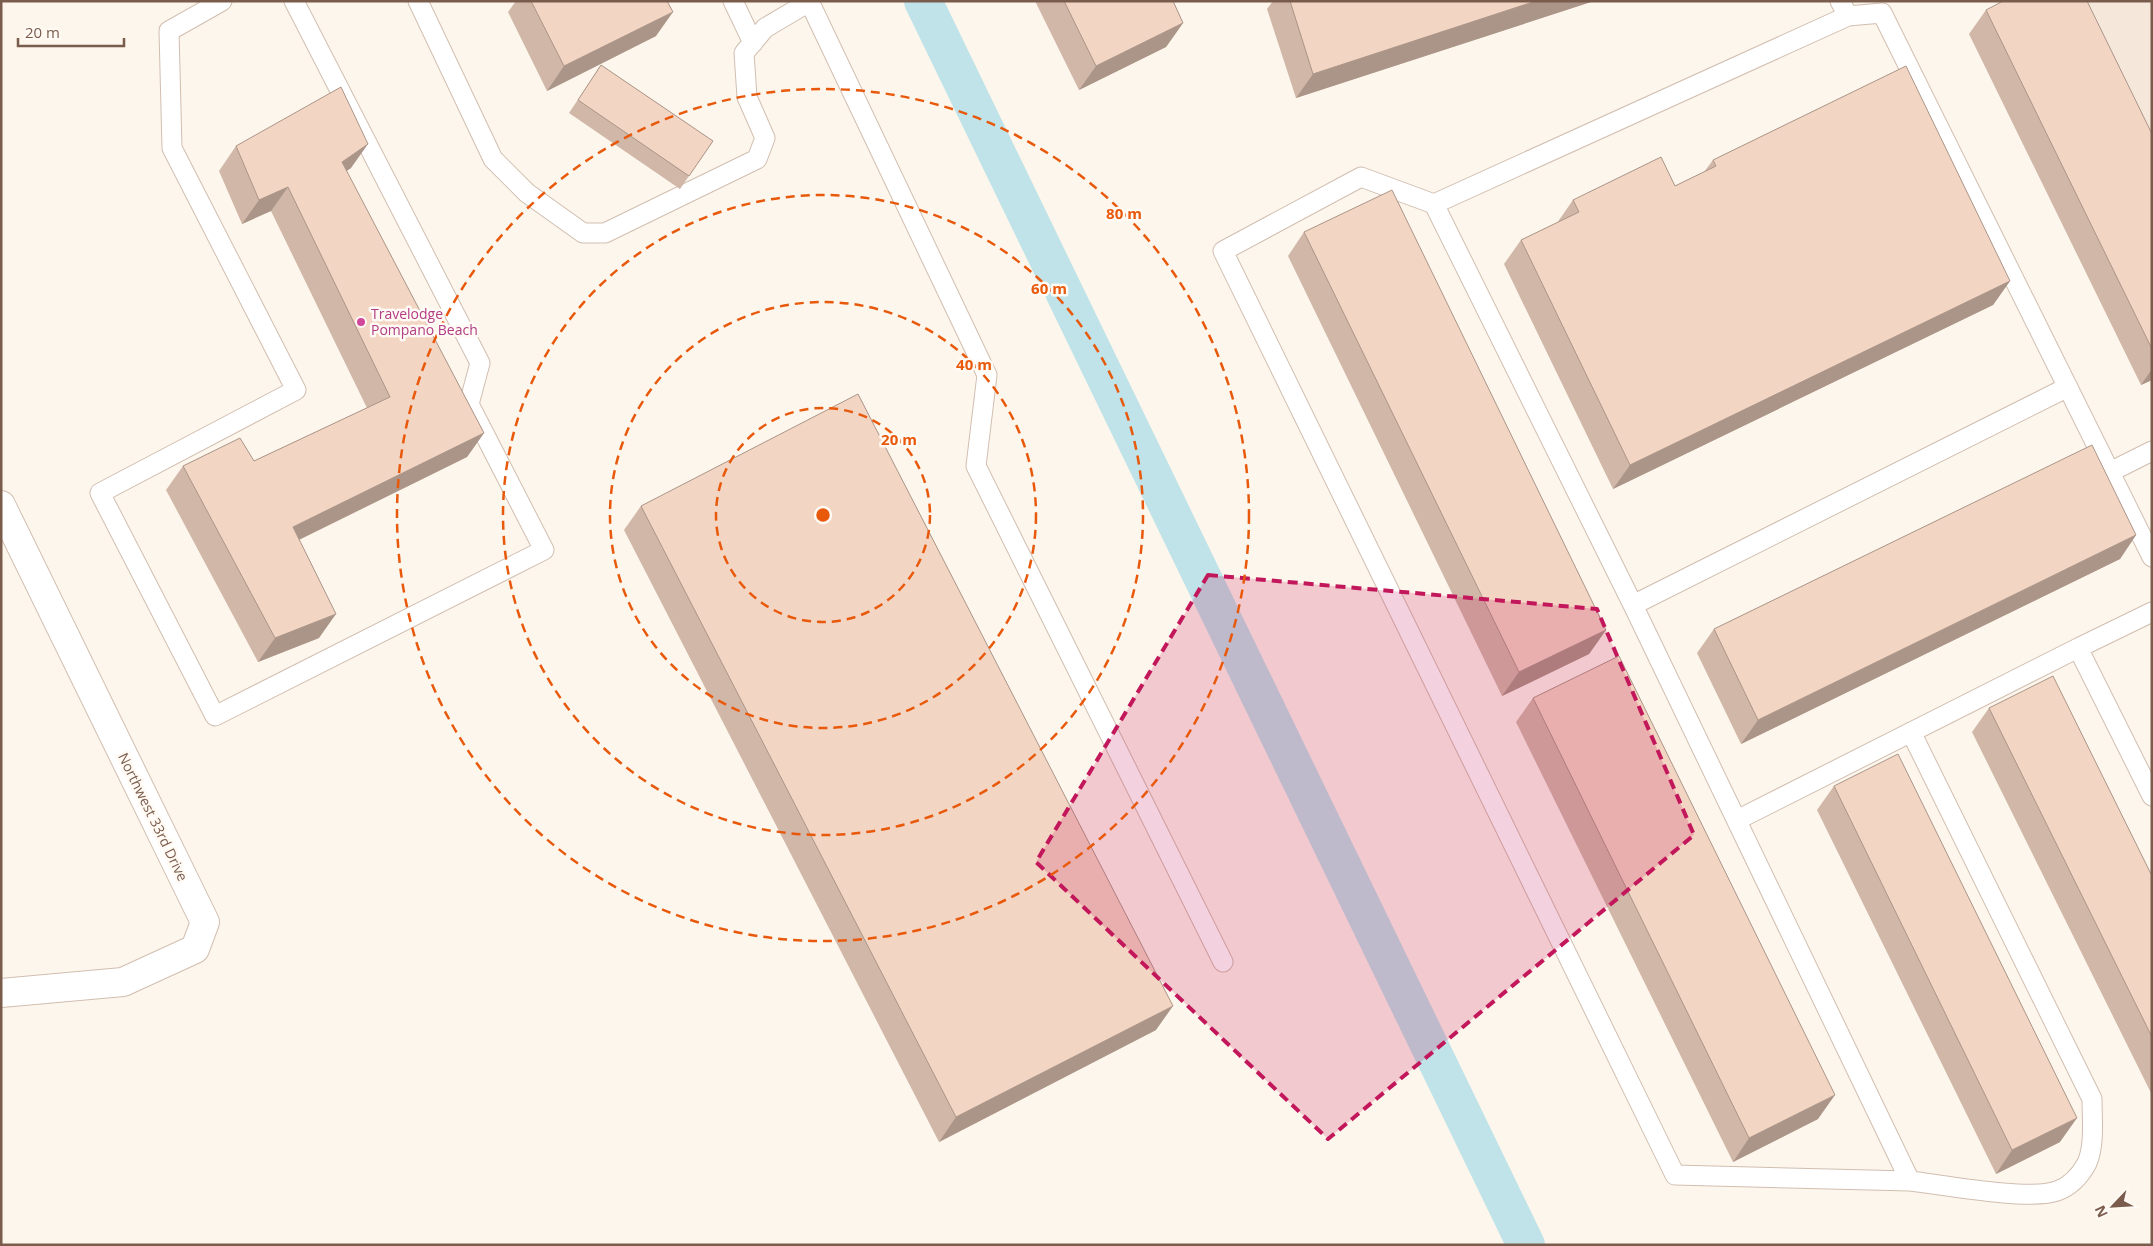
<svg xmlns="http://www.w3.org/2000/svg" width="2153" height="1246" font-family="'Open Sans',sans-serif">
	<rect width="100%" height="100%" fill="#fdf6ec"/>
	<!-- residential -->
	<path fill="#f5e8da" d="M 2071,1 L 2152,1 L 2152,166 Z"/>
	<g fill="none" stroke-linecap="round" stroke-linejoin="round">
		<!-- canal -->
		<path stroke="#bfe3e8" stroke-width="38" d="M 923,1 L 1526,1245"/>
		<defs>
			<path id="lane" d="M 222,1 L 169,31 L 172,148 L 296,390 L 100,493 L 215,716 L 544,550 L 469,404 L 480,363 L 294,1
				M 418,1 L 493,159 L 527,193 L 583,233 L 605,233 L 757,159 L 765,138 L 747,97 L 744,53 L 765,28 L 809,2
				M 733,1 L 753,43
				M 809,1 L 987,375 L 976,466 L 1223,962
				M 1840,1 L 1848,16 L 1882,13 L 2152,557
				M 1848,16 L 1434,204 L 1361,177 L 1223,251 L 1675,1175 L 1910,1181 L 1633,605 L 2068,387
				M 1434,204 L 1633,605
				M 2110,472 L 2152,451
				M 2152,612 L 2078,648 L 2152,796
				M 1737,820 L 2078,648
				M 1910,1181 C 1944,1185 2028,1201 2057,1191 C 2071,1186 2080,1176 2087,1163 C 2095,1145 2092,1118 2092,1099 L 1911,732"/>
			<path id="street" d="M 1,505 L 205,922 L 195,949 L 123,982 L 1,993"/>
		</defs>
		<!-- lane casing -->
		<use href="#lane" stroke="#d1beb0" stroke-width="21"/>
		<!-- street casing -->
		<use href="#street" stroke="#d1beb0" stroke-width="30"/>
		<!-- lane -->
		<use href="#lane" stroke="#fff" stroke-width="19"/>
		<!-- street -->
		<use href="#street" stroke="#fff" stroke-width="28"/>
	</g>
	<!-- wall -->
	<path fill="#d1b7a8" d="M 516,1 L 667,1 L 656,36 L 547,91 L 508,12 Z
		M 1035,1 L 1173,1 L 1183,23 L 1166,47 L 1079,90 Z
		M 1273,1 L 1594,1 L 1296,98 L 1267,9 Z
		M 1986,10 L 2152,134 L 2152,380 L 2141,385 L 1969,34 Z
		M 601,65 L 713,141 L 680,189 L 569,113 Z
		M 236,146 L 351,168 L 346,171 L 484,433 L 467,457 L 299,540 L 319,638 L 258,662 L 166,490 L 183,466 L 254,461 L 367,408 L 271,211 L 242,224 L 219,171 Z
		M 1713,160 L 2010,281 L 1993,305 L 1613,489 L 1504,264 L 1521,240 L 1557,223 L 1573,200 L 1675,186 L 1704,172 Z
		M 1304,232 L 1606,630 L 1589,654 L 1502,696 L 1288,256 Z
		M 641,506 L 1156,1030 L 939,1142 L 624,530 Z
		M 2136,535 L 2120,559 L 1741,744 L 1697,653 L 1714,629 Z
		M 1533,698 L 1818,1119 L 1733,1162 L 1516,722 Z
		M 1989,708 L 2152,876 L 2152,1095 L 1972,732 Z
		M 1834,786 L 2060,1142 L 1996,1174 L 1817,810 Z"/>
	<!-- shaded-wall -->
	<path fill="#aa9588" d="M 1536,1 L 1594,1 L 1296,98 L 1313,74 Z
		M 673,12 L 656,36 L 547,91 L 564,66 Z
		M 1183,23 L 1166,47 L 1079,90 L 1096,66 Z
		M 368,144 L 351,168 L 325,186 L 342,162 Z
		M 288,187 L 271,211 L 242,224 L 259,200 Z
		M 2010,281 L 1993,305 L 1613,489 L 1630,465 Z
		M 2152,369 L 2152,380 L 2141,385 Z
		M 484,433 L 467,457 L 276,551 L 293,527 Z
		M 2136,535 L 2120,559 L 1741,744 L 1758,720 Z
		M 336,614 L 319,638 L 258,662 L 275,638 Z
		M 1606,630 L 1589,654 L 1502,696 L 1519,672 Z
		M 1173,1006 L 1156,1030 L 939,1142 L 956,1117 Z
		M 1835,1095 L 1818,1119 L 1733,1162 L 1749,1138 Z
		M 2077,1118 L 2060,1142 L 1996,1174 L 2012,1150 Z"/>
	<!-- building -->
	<path fill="#f3d5c3" stroke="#aa9588" d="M 531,1 L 667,1 L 673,12 L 564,66 Z
		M 1064,1 L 1173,1 L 1183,23 L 1096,66 Z
		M 1290,1 L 1536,1 L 1313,74 Z
		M 2003,1 L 2087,1 L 2152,134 L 2152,349 L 1986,10 Z
		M 601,65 L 713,141 L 689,176 L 578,100 Z
		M 1906,66 L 2010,281 L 1630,465 L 1521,240 L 1579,212 L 1573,200 L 1661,157 L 1675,186 L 1716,166 L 1713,160 Z
		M 341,87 L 368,144 L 342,162 L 484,433 L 293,527 L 336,614 L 275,638 L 183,466 L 240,438 L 254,461 L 390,397 L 288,187 L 259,200 L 236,146 Z
		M 1392,190 L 1606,630 L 1519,672 L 1304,232 Z
		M 858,394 L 1173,1006 L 956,1117 L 641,506 Z
		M 2092,445 L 2136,535 L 1758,720 L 1714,629 Z
		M 1619,656 L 1835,1095 L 1749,1138 L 1533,698 Z
		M 2053,676 L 2152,876 L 2152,1037 L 1989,708 Z
		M 1898,754 L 2077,1118 L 2012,1150 L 1834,786 Z"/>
	<!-- marked area -->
	<path fill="#c2185b" fill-opacity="0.2" stroke="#c2185b" stroke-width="4" stroke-dasharray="10 6" stroke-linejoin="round" d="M 1208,575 L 1597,609 L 1694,835 L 1328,1139 L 1036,862 Z"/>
	<!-- distance rings -->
	<g fill="none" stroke="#e8590c" stroke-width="2.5" stroke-dasharray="9 6">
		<circle cx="823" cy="515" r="107"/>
		<circle cx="823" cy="515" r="213"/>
		<circle cx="823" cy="515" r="320"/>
		<circle cx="823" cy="515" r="426"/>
	</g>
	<!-- markers -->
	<circle fill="#d1479c" stroke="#fffaf3" stroke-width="2" cx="361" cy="322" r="5"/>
	<g text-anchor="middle" stroke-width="5" stroke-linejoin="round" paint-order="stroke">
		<!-- hotel labels -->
		<g font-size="14" fill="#b23c85" stroke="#fffaf3" text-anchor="start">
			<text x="371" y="319">Travelodge<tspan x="371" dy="16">Pompano Beach</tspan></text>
		</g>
		<!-- street labels -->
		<g font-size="14" fill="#7a5c4d" stroke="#fffaf3">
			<text transform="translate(153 817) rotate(64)" y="5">Northwest 33rd Drive</text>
		</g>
	</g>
	<circle cx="823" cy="515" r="8" fill="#e8590c" stroke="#fffaf3" stroke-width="2.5"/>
	<g font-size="15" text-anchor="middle" font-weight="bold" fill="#e8590c" stroke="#fffaf3" stroke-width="5" stroke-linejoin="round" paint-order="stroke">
		<text x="1124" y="219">80 m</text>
		<text x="1049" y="294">60 m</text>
		<text x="974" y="370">40 m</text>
		<text x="899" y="445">20 m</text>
	</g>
	<!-- border -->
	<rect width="2153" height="1246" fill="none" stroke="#7a5c4d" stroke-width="5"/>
	<!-- north arrow -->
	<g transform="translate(2113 1206) rotate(245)" stroke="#fffaf3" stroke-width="4" paint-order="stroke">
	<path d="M0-4L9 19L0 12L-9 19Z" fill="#7a5c4d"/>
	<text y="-8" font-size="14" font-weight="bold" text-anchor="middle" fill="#7a5c4d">N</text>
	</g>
	<!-- scale -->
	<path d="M18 38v8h106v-8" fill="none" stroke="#7a5c4d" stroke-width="2.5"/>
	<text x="25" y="38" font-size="15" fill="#7a5c4d" stroke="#fffaf3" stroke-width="4" paint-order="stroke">20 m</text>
</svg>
